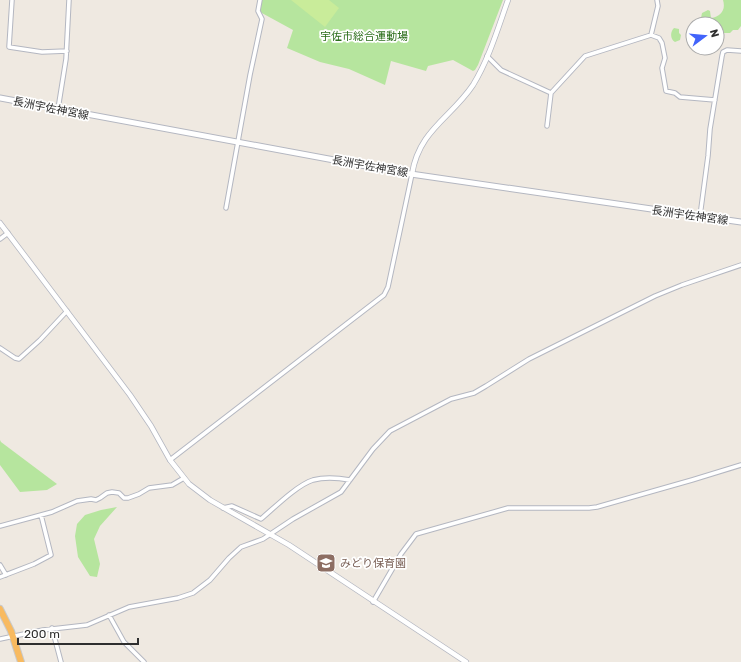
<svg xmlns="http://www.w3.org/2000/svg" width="741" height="662" font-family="Rubik,'Noto Sans JP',sans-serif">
	<rect width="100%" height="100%" fill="#efe9e1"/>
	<!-- green -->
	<path fill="#b6e59e" d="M 261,0 L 503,0 L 478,65 L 475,70 L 473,71 L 453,60 L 428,66 L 426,71 L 391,61 L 385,85 L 349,69 L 320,62 L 287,48 L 293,30 L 260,12 Z
		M 723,0 L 741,0 L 741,26 L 738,30 L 733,30 L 730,33 L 724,33 L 717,39 L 717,29 L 721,30 L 717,24 L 697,24 L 697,22 L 701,18 L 702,13 L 708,10 L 710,11 L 711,18 C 721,16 726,10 723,0 Z
		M 674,28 L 679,29 L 679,33 L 681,35 L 680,40 L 675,42 C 670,39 670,32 674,28 Z
		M 0,440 L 1,442 L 57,484 L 47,490 L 20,492 L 0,465 Z
		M 117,507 L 100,526 L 94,539 L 100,564 L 97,577 L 90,576 L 78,557 L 75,536 L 77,524 L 85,515 L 101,510 Z"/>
	<!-- pitch -->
	<path fill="#c9ec9a" d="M 291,0 L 329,0 L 339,8 L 325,27 Z"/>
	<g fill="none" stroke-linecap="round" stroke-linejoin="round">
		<defs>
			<path id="minor" d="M 12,0 L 9,47 L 42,52 L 67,51
				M 651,35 L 658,6 L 657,0
				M 487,56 L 501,70 L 551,93
				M 58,109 L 66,59 L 69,0
				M 547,126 L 551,93 L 585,56 L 651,35 L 659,38 L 662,43 L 665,58 L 662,68 L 666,91 L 675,93 L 680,97 L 715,100
				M 226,208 L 250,75 L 262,19 L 258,11 L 260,0
				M 700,216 L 708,156 L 710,129 L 722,56 L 723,52 L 727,50 L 741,51
				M 0,239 L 8,233
				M 0,348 L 15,358 L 19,359 L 40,340 L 67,311
				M 170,460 L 384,295 L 388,287 L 412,174
				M 223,508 L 232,506 L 261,519 C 274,508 297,485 313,480 C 324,477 339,478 350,480
				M 0,526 L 52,512 L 77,501 L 91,499 L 96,500 L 100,498 L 107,493 L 112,492 L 119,493 L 124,498 L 128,498 L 139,494 L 149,488 L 172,485 L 184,478
				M 0,565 L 6,575
				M 0,577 L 34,564 L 51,555 L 41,515
				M 373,602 L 401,554 L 416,534 L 508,508 L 589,508 L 597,507 L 692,480 L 741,465
				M 109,615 L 124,642 L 144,662
				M 52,628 L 61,662
				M 0,639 L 43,630 L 87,625 L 129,607 L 178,598 L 193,593 L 210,580 L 229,558 L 241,547 L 263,539 L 293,519 L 341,492 L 373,449 L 390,431 L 451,399 L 474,393 L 486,386 L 529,359 L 655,296 L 682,285 L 741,265"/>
			<path id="tertiary" d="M 412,174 C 419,130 451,118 473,85 C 489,59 498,28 508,0
				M 0,223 L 130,395 L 151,426 L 170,460 L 189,484 L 210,500 L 289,545 L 466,662"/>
			<path id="secondary" d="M 0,98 L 404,173 L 741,222"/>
			<path id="trunk" d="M 0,609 L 11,631 L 21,662"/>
		</defs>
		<!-- minor casing -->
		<use href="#minor" stroke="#b4b7c1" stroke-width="5.5"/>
		<!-- tertiary casing -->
		<use href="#tertiary" stroke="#b4b7c1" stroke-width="6"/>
		<!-- secondary casing -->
		<use href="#secondary" stroke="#b4b7c1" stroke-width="7"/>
		<!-- trunk casing -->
		<use href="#trunk" stroke="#c9c9c9" stroke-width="8"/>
		<!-- minor -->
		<use href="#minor" stroke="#fff" stroke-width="3.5"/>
		<!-- tertiary -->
		<use href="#tertiary" stroke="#fff" stroke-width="4.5"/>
		<!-- secondary -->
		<use href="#secondary" stroke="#fff" stroke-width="5"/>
		<!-- trunk -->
		<use href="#trunk" stroke="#f8ba60" stroke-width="6"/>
	</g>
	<!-- icons -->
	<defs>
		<symbol id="school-square" viewBox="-11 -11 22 22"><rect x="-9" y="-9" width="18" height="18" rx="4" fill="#8d6e63" stroke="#fff"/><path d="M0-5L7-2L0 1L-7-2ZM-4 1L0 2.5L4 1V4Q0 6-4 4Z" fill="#fff"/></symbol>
	</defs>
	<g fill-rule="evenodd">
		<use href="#school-square" x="315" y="552" width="22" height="22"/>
	</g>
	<g text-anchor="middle" stroke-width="3.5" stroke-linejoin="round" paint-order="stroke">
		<!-- park labels -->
		<g font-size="11" fill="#2c6e1b" stroke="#fff">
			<text x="364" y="40">宇佐市総合運動場</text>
		</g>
		<!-- street labels -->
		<g font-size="11" fill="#2e2e2e" stroke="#fff">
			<text transform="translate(51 108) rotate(11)" y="4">長洲宇佐神宮線</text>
			<text transform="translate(370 166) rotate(10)" y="4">長洲宇佐神宮線</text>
			<text transform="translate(690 215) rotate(8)" y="4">長洲宇佐神宮線</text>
		</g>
		<!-- education labels -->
		<g font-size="11" fill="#785e54" stroke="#fff" text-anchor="start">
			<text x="340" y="567">みどり保育園</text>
		</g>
	</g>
	<!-- north arrow -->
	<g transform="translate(705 36) rotate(74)"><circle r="19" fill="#ffffff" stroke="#ababab"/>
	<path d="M0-3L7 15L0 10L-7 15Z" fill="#4264fb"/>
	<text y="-6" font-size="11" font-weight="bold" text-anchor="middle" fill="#2e2e2e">N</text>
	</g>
	<!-- scale -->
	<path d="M18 638v6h120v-6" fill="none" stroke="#2e2e2e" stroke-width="2"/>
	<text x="24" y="638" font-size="12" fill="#2e2e2e" stroke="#ffffff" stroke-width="3" paint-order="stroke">200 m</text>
</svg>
